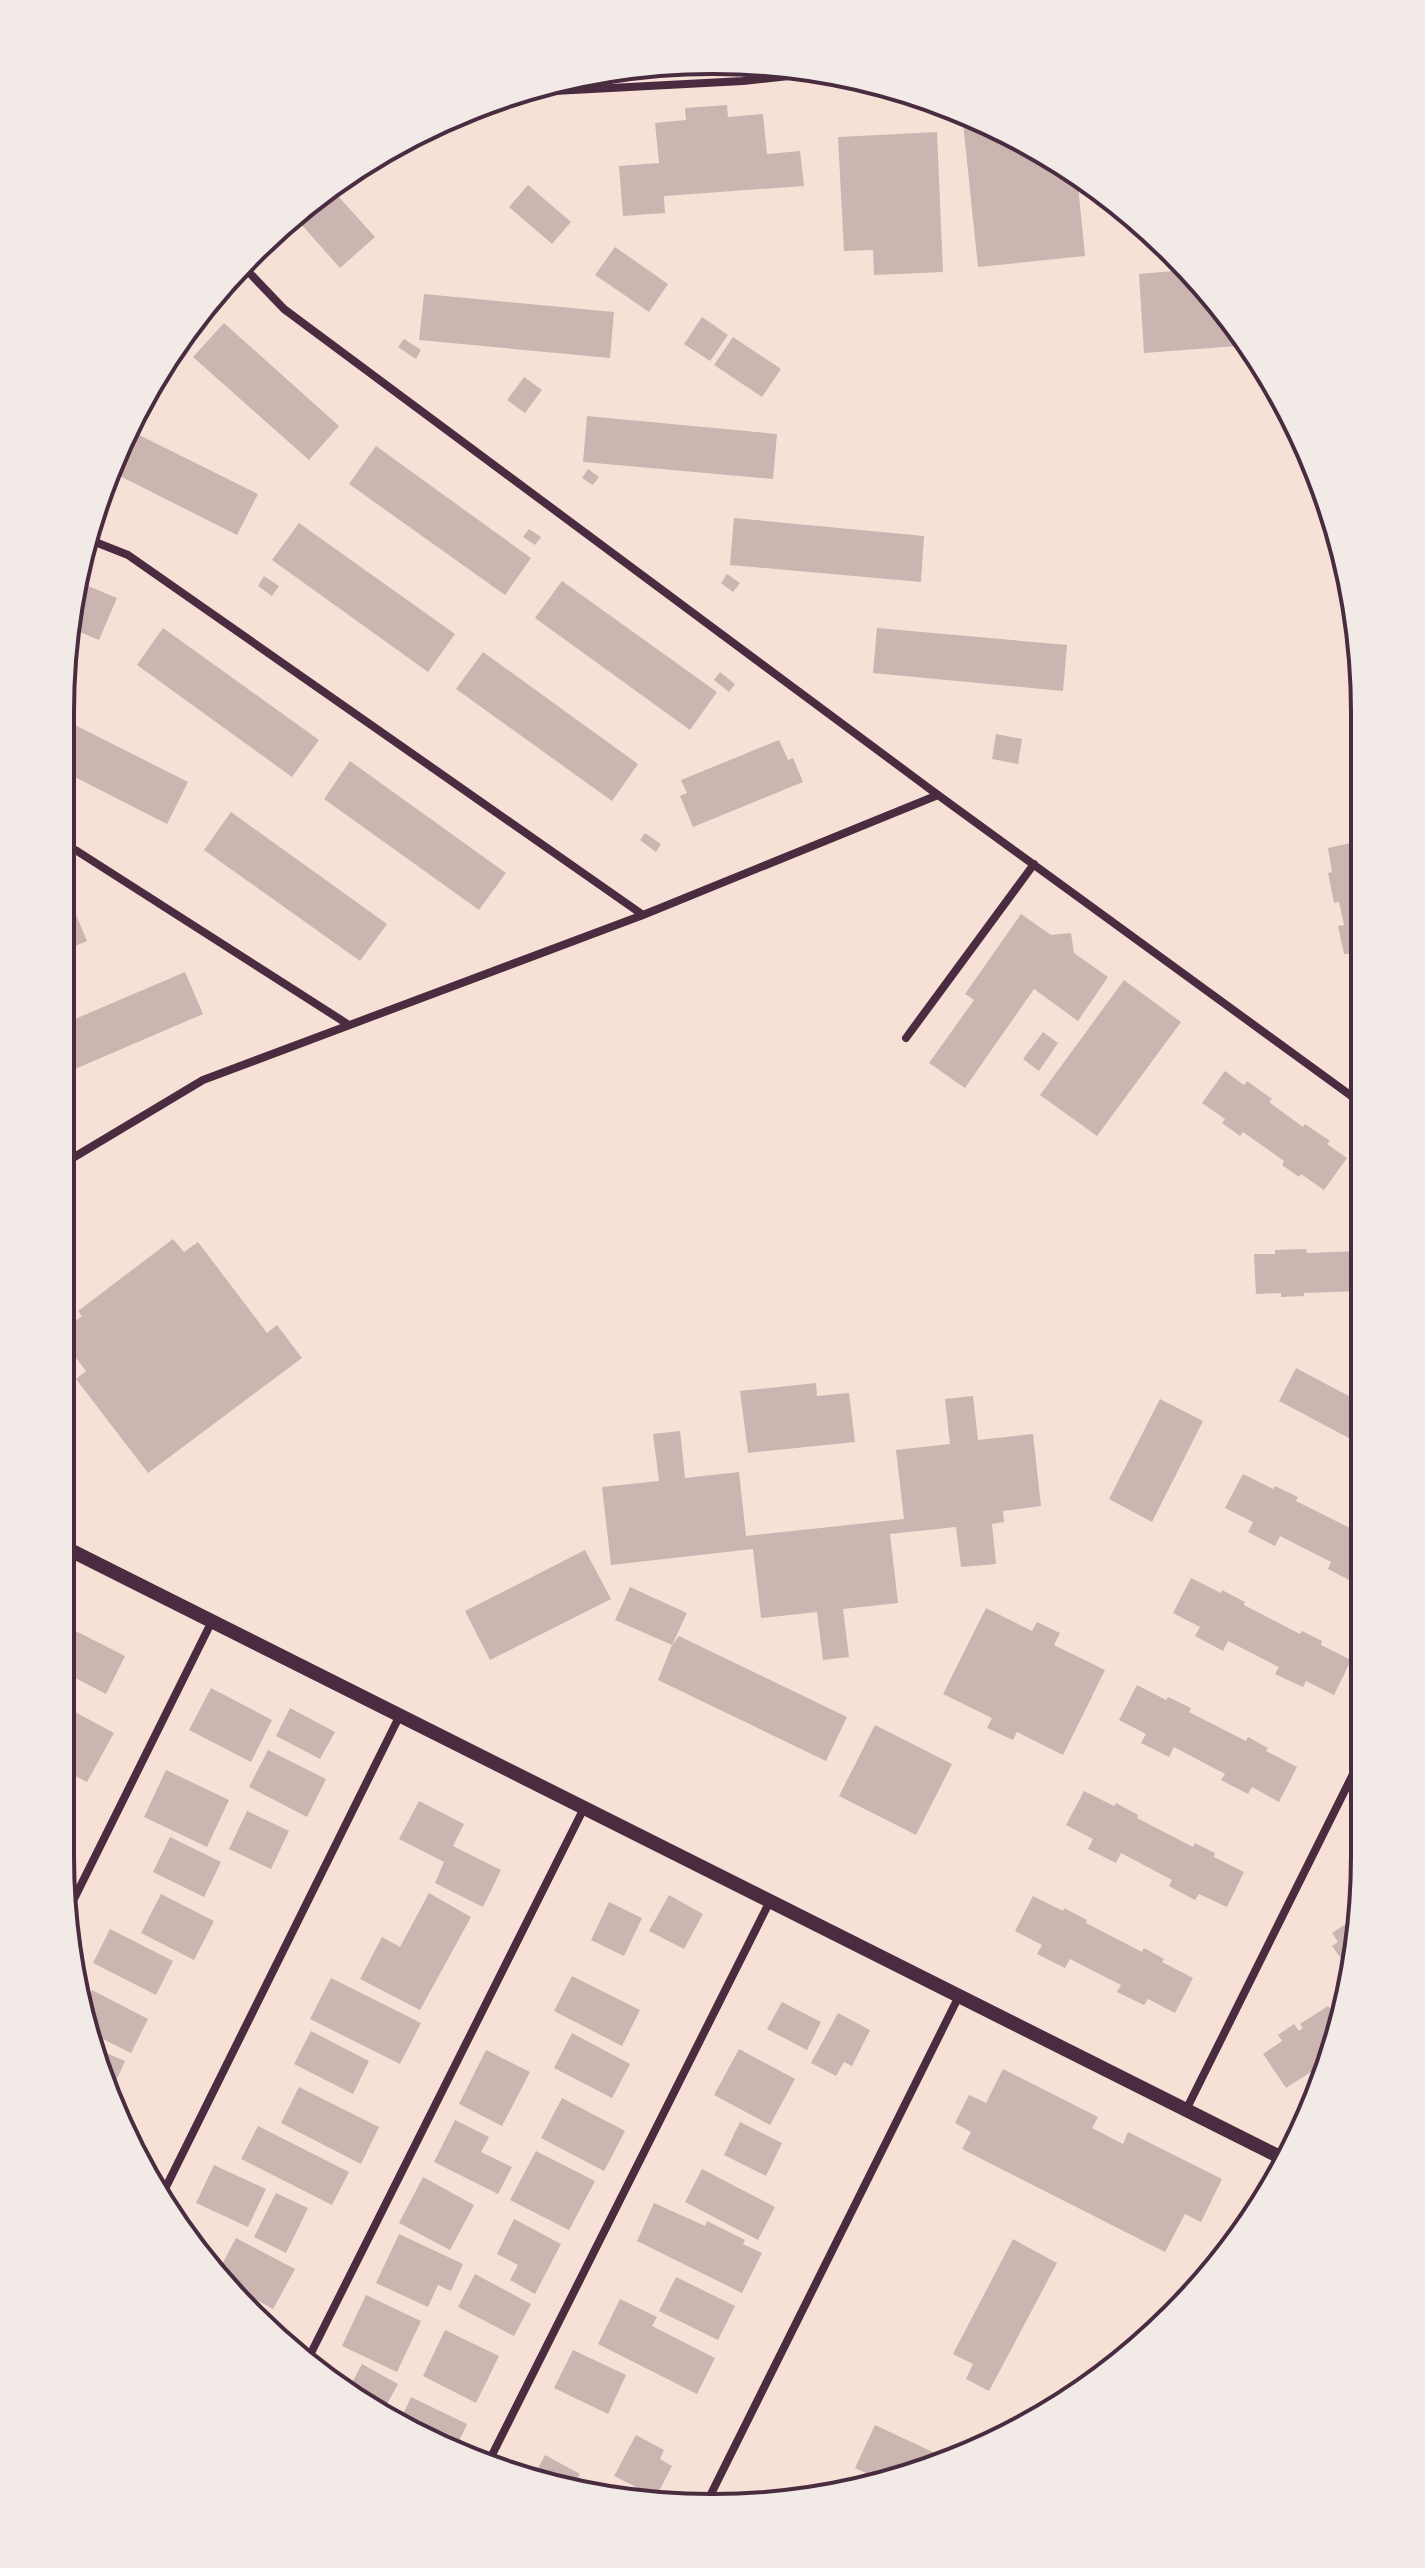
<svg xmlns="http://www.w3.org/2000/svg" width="1425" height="2568" font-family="'Golos Text',sans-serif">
	<rect width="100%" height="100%" fill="#f7e1d7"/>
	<!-- building -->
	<path fill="#ccb4b1" d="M 727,105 L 728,117 L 763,114 L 767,154 L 800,151 L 804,186 L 664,196 L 665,213 L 623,216 L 619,166 L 659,163 L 655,123 L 686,120 L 685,108 Z
		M 962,113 L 1038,147 L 1077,175 L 1085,256 L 978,267 Z
		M 937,132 L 943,272 L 874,275 L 873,250 L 844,251 L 838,137 Z
		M 528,185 L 571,222 L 552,244 L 509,207 Z
		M 329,186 L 375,237 L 340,268 L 293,215 L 315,195 Z
		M 615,247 L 668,284 L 649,312 L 595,275 Z
		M 1185,270 L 1218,308 L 1251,345 L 1144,353 L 1139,274 Z
		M 424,294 L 614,312 L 610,358 L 419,340 Z
		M 702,317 L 728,335 L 710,361 L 684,344 Z
		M 224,323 L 339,426 L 309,460 L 193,357 Z
		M 733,337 L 781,369 L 762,397 L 714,365 Z
		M 404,339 L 421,350 L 416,359 L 398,347 Z
		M 524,377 L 542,390 L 525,413 L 507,400 Z
		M 587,416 L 777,434 L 773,479 L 583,462 Z
		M 129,430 L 258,494 L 237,535 L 112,472 Z
		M 376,446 L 531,558 L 505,595 L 349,484 Z
		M 588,469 L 599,477 L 593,485 L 582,478 Z
		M 734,518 L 924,536 L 921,582 L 730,565 Z
		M 299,523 L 455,634 L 428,672 L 272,560 Z
		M 529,529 L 541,537 L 535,545 L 523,537 Z
		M 727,574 L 740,583 L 733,592 L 721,583 Z
		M 264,576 L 279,586 L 272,596 L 258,586 Z
		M 76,581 L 117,598 L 99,640 L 68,627 Z
		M 562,581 L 717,692 L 690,730 L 535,618 Z
		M 163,628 L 319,740 L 292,777 L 137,665 Z
		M 877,628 L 1067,645 L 1063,691 L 873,673 Z
		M 483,652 L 638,764 L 612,801 L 456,689 Z
		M 720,672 L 735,684 L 729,692 L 714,680 Z
		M 61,718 L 188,782 L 167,824 L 61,770 Z
		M 996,734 L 1022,739 L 1018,764 L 992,759 Z
		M 779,740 L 788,760 L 793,758 L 803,782 L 693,827 L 680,796 L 687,793 L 681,780 Z
		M 350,761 L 506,873 L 479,910 L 324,799 Z
		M 231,812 L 387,924 L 360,961 L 204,850 Z
		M 645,833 L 661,844 L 656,852 L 640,840 Z
		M 1360,841 L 1361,1005 L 1356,1007 L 1350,978 L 1355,976 L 1350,954 L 1344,954 L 1338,926 L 1344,925 L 1339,902 L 1334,903 L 1328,873 L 1332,872 L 1328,848 Z
		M 69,898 L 87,941 L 61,952 L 61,902 Z
		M 1021,914 L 1051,935 L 1071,933 L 1074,953 L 1108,977 L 1078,1021 L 1034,989 L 965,1088 L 929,1063 L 974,1000 L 965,994 Z
		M 185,972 L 203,1014 L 61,1075 L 61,1025 Z
		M 1124,980 L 1181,1022 L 1097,1136 L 1040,1095 Z
		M 1043,1032 L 1058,1043 L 1039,1071 L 1023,1059 Z
		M 1225,1071 L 1244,1085 L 1247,1081 L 1272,1099 L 1269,1102 L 1303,1127 L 1305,1124 L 1330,1141 L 1327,1144 L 1347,1158 L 1324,1190 L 1301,1174 L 1299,1177 L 1282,1165 L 1284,1161 L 1243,1132 L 1240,1136 L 1222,1123 L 1225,1119 L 1202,1103 Z
		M 173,1239 L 184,1252 L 198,1242 L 267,1333 L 277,1325 L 302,1358 L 148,1473 L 76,1379 L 86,1371 L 61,1338 L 61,1332 L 82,1316 L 78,1311 Z
		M 1306,1249 L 1307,1253 L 1362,1251 L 1362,1291 L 1304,1293 L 1304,1296 L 1281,1297 L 1281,1293 L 1256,1294 L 1254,1254 L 1275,1254 L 1275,1250 Z
		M 1296,1368 L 1362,1403 L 1362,1445 L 1279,1401 Z
		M 816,1383 L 817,1396 L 849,1393 L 855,1442 L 748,1453 L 740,1391 Z
		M 973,1396 L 978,1440 L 1033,1434 L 1041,1506 L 1003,1511 L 1004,1522 L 992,1524 L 996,1564 L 961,1567 L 956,1527 L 890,1534 L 898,1603 L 843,1609 L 849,1657 L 823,1660 L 817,1612 L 761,1618 L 753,1549 L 611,1565 L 602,1487 L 659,1481 L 653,1434 L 680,1431 L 685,1478 L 739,1472 L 746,1536 L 904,1519 L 896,1450 L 950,1444 L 945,1399 Z
		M 1160,1399 L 1203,1421 L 1152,1522 L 1109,1499 Z
		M 1243,1474 L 1273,1489 L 1275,1486 L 1298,1497 L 1296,1501 L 1352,1529 L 1354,1526 L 1362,1530 L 1363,1578 L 1358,1576 L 1355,1583 L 1328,1569 L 1331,1562 L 1280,1536 L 1275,1546 L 1248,1532 L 1253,1522 L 1225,1508 Z
		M 585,1550 L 611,1599 L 490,1660 L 465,1611 Z
		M 1191,1578 L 1221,1593 L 1222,1590 L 1245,1602 L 1244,1605 L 1300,1634 L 1302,1631 L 1322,1641 L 1321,1645 L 1351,1660 L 1334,1695 L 1306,1681 L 1303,1687 L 1275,1674 L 1279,1667 L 1228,1641 L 1223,1651 L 1195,1636 L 1200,1627 L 1173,1613 Z
		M 630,1587 L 687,1613 L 672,1645 L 615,1620 Z
		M 986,1608 L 1032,1631 L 1037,1622 L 1060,1633 L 1054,1645 L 1105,1670 L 1063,1755 L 1017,1732 L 1013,1740 L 987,1728 L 992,1718 L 943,1694 Z
		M 60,1623 L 125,1656 L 106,1694 L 60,1670 Z
		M 679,1636 L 847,1717 L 826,1761 L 658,1680 L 672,1645 Z
		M 1137,1685 L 1166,1700 L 1168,1697 L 1191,1708 L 1189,1712 L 1246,1741 L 1248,1737 L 1268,1748 L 1266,1751 L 1297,1767 L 1279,1802 L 1252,1787 L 1248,1794 L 1221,1780 L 1225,1774 L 1174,1747 L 1169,1757 L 1141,1743 L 1146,1734 L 1119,1720 Z
		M 211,1688 L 272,1720 L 251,1762 L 189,1730 Z
		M 64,1706 L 114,1733 L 87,1782 L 60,1768 L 60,1714 Z
		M 290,1708 L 335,1732 L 320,1759 L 276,1736 Z
		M 875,1725 L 952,1764 L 916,1835 L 839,1796 Z
		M 268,1750 L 326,1779 L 307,1817 L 249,1787 Z
		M 166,1770 L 229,1800 L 207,1847 L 144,1817 Z
		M 1084,1791 L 1114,1806 L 1116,1803 L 1138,1815 L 1137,1818 L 1193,1847 L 1195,1843 L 1215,1853 L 1214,1857 L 1244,1872 L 1227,1907 L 1199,1894 L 1195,1900 L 1169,1886 L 1172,1880 L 1121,1853 L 1116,1863 L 1088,1849 L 1093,1839 L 1066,1825 Z
		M 419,1801 L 464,1824 L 453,1846 L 501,1870 L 483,1907 L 435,1883 L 444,1862 L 399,1839 Z
		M 247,1811 L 289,1831 L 271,1869 L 229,1849 Z
		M 170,1837 L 221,1862 L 204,1897 L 153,1872 Z
		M 429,1893 L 471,1917 L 420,2010 L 360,1979 L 382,1937 L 400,1947 Z
		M 161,1894 L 214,1921 L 194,1960 L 141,1933 Z
		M 669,1895 L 703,1914 L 684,1949 L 649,1931 Z
		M 1033,1896 L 1063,1911 L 1064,1908 L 1087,1920 L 1086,1923 L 1142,1952 L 1144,1948 L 1164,1959 L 1162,1962 L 1193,1978 L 1175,2013 L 1148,1999 L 1144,2005 L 1117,1992 L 1121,1985 L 1070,1959 L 1065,1968 L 1037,1954 L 1042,1945 L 1015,1931 Z
		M 609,1902 L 642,1918 L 624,1956 L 591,1940 Z
		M 1361,1914 L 1353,1964 L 1348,1956 L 1342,1960 L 1332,1946 L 1338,1942 L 1332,1933 Z
		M 110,1929 L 173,1961 L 156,1995 L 93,1963 Z
		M 572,1976 L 640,2010 L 622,2046 L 554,2011 Z
		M 331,1978 L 421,2023 L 400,2064 L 310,2019 Z
		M 92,1990 L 148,2019 L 131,2053 L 89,2032 L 85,2004 Z
		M 1346,1991 L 1348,1993 L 1343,2025 L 1328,2061 L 1286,2088 L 1263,2054 L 1282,2041 L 1278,2035 L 1294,2024 L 1299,2031 L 1303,2028 L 1300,2024 L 1328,2006 L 1331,2010 L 1337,2006 L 1333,2000 Z
		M 782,2002 L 821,2022 L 807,2050 L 767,2029 Z
		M 838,2013 L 870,2030 L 852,2066 L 844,2062 L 836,2076 L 811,2063 Z
		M 311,2031 L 369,2061 L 353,2094 L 294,2064 Z
		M 572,2033 L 630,2064 L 612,2098 L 554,2068 Z
		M 92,2047 L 125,2061 L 110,2094 L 95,2066 Z
		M 739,2049 L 795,2079 L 770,2125 L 714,2095 Z
		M 486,2050 L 530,2072 L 502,2126 L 459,2104 Z
		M 1003,2069 L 1098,2117 L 1092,2128 L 1123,2144 L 1128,2132 L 1222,2179 L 1201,2222 L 1185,2214 L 1165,2252 L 962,2149 L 971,2132 L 955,2123 L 969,2095 L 986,2103 Z
		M 299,2087 L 379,2127 L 361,2164 L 281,2123 Z
		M 562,2098 L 625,2131 L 604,2171 L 541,2138 Z
		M 455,2120 L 489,2137 L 481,2152 L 512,2167 L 498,2194 L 434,2162 Z
		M 740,2122 L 782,2143 L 766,2176 L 724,2155 Z
		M 258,2126 L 349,2172 L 332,2205 L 241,2159 Z
		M 536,2151 L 595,2181 L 569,2230 L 510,2200 Z
		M 214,2165 L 266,2189 L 248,2227 L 196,2203 Z
		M 702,2169 L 775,2207 L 758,2240 L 685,2202 Z
		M 423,2177 L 474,2205 L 450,2250 L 399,2223 Z
		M 276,2193 L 308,2208 L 286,2253 L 254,2237 Z
		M 654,2203 L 705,2226 L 707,2221 L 745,2240 L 743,2244 L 762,2253 L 742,2293 L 637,2241 Z
		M 514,2219 L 561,2244 L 535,2294 L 510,2280 L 518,2265 L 497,2254 Z
		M 399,2234 L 463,2264 L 451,2291 L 438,2285 L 428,2307 L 376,2283 Z
		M 236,2238 L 295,2269 L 273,2309 L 230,2285 L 217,2274 Z
		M 1013,2239 L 1057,2263 L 989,2391 L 966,2379 L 973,2364 L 953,2354 Z
		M 475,2274 L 531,2304 L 514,2336 L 458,2307 Z
		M 676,2277 L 735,2306 L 718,2340 L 659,2311 Z
		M 366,2295 L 421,2321 L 397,2372 L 342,2346 Z
		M 620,2299 L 657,2317 L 652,2326 L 715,2358 L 697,2394 L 598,2344 Z
		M 445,2330 L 499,2356 L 476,2403 L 423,2376 Z
		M 573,2350 L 626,2375 L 608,2414 L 554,2388 Z
		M 362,2364 L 398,2384 L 382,2413 L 346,2394 Z
		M 411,2397 L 467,2424 L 457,2446 L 400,2421 Z
		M 875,2425 L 952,2461 L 877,2478 L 855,2468 Z
		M 636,2435 L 664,2450 L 660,2459 L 672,2466 L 656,2497 L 614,2476 Z
		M 545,2455 L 580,2474 L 578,2477 L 607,2492 L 544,2486 L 532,2480 Z"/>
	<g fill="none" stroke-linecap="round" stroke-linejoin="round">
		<!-- minor -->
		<path stroke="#4a2c40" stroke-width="8" d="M 516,93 L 743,81 L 826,72
			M 241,264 L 284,309 L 938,795 L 1361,1103
			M 85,538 L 128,555 L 643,915
			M 61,844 L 77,851 L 349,1025
			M 906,1038 L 1034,864
			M 61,1168 L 66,1162 L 203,1080 L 643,915 L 938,795
			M 69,1909 L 212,1621
			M 1186,2110 L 1363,1754
			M 163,2193 L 400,1715
			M 308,2359 L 584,1808
			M 489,2461 L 769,1903
			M 707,2502 L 959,1996"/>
		<!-- tertiary -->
		<path stroke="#4a2c40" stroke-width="14" d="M 60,1545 L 1286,2160"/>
	</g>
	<!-- crop -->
	<path d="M0 0H1425V2568H0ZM712 74H713A638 638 0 0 1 1351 712V1856A638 638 0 0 1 713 2494H712A638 638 0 0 1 74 1856V712A638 638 0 0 1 712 74Z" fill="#f1eae7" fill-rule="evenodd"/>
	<path fill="none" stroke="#4a2c40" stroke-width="4" d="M712 74H713A638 638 0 0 1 1351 712V1856A638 638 0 0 1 713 2494H712A638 638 0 0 1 74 1856V712A638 638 0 0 1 712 74Z"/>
</svg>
